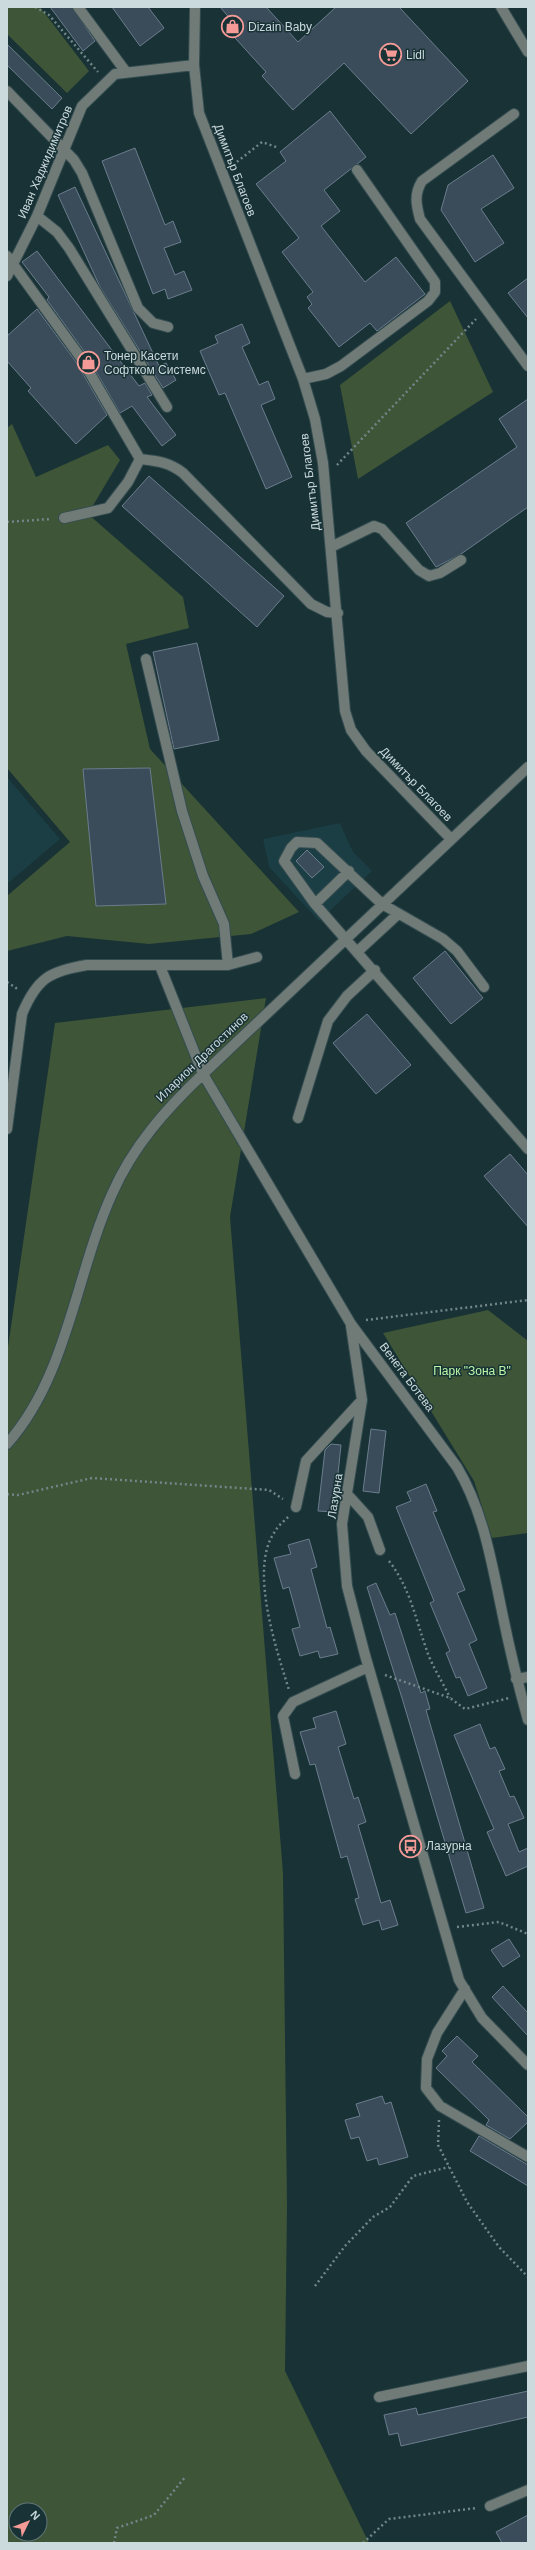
<svg xmlns="http://www.w3.org/2000/svg" width="535" height="2550" font-family="Arial,sans-serif">
	<rect width="100%" height="100%" fill="#183236"/>
	<!-- built -->
	<path fill="#1a3e43" d="M 7,777 L 60,839 L 7,884 Z
		M 340,823 L 353,852 L 372,871 L 319,921 L 269,867 L 263,839 Z"/>
	<!-- green -->
	<path fill="#3e5537" fill-rule="evenodd" d="M 7,7 L 40,7 L 89,71 L 67,93 L 7,34 Z
		M 450,301 L 493,392 L 358,479 L 340,385 Z
		M 12,424 L 36,477 L 108,445 L 120,460 L 88,514 L 183,597 L 189,628 L 126,644 L 150,749 L 299,912 L 251,934 L 149,944 L 67,936 L 7,951 L 7,896 L 70,842 L 7,768 L 7,428 Z
		M 266,998 L 230,1217 L 283,1873 L 287,2205 L 285,2371 L 369,2543 L 7,2543 L 7,1354 L 55,1023 ZM 16,2510 L 40,2510 L 40,2534 L 16,2534 Z
		M 488,1310 L 528,1341 L 528,1533 L 492,1538 L 474,1481 L 383,1333 Z"/>
	<!-- building -->
	<path fill="#3a4c5a" stroke="#6b7d8d" d="M 50,7 L 72,7 L 95,41 L 83,51 Z
		M 112,7 L 148,7 L 164,28 L 140,46 Z
		M 220,7 L 266,7 L 298,42 L 336,7 L 399,7 L 468,81 L 411,134 L 344,63 L 293,110 L 262,76 L 266,72 L 226,28 L 233,22 Z
		M 7,44 L 62,98 L 52,109 L 7,65 Z
		M 330,111 L 366,157 L 324,190 L 340,211 L 321,226 L 365,282 L 396,257 L 425,294 L 377,331 L 370,323 L 339,347 L 308,308 L 312,304 L 307,297 L 313,292 L 282,252 L 299,238 L 256,184 L 286,161 L 280,152 Z
		M 135,148 L 165,225 L 173,221 L 181,242 L 164,248 L 175,275 L 184,271 L 192,290 L 168,299 L 165,289 L 153,294 L 102,161 Z
		M 493,155 L 514,188 L 481,209 L 504,243 L 475,262 L 441,210 L 448,185 Z
		M 75,187 L 159,366 L 166,363 L 176,380 L 163,388 L 100,287 L 58,195 Z
		M 37,251 L 139,386 L 145,383 L 152,395 L 147,397 L 176,435 L 162,446 L 132,406 L 120,413 L 86,354 L 47,300 L 49,297 L 22,262 Z
		M 528,278 L 528,318 L 508,293 Z
		M 37,309 L 76,362 L 107,415 L 76,444 L 28,391 L 31,388 L 7,361 L 7,336 Z
		M 242,324 L 250,343 L 242,347 L 259,385 L 268,381 L 275,399 L 261,405 L 292,477 L 266,489 L 225,393 L 219,395 L 200,351 L 218,343 L 215,336 Z
		M 528,399 L 528,507 L 461,554 L 436,567 L 406,523 L 517,447 L 499,419 Z
		M 149,476 L 284,596 L 257,627 L 122,506 Z
		M 197,643 L 219,740 L 174,749 L 153,652 Z
		M 150,768 L 166,904 L 96,906 L 83,769 Z
		M 307,850 L 324,867 L 312,878 L 296,861 Z
		M 445,951 L 483,998 L 451,1024 L 413,978 Z
		M 367,1014 L 411,1065 L 376,1094 L 333,1043 Z
		M 510,1154 L 528,1175 L 528,1227 L 484,1176 Z
		M 371,1429 L 386,1431 L 379,1493 L 363,1491 Z
		M 331,1444 L 341,1445 L 334,1512 L 318,1511 L 325,1450 Z
		M 426,1484 L 437,1511 L 433,1512 L 465,1590 L 457,1593 L 477,1640 L 469,1644 L 487,1688 L 468,1696 L 460,1677 L 456,1678 L 446,1653 L 450,1651 L 430,1603 L 434,1601 L 396,1507 L 411,1501 L 407,1492 Z
		M 309,1539 L 317,1567 L 311,1569 L 327,1628 L 330,1627 L 338,1654 L 320,1658 L 318,1651 L 300,1656 L 292,1629 L 300,1627 L 289,1587 L 283,1589 L 274,1558 L 291,1554 L 288,1545 Z
		M 376,1583 L 390,1615 L 395,1613 L 421,1693 L 425,1691 L 430,1709 L 426,1710 L 484,1908 L 466,1913 L 402,1698 L 367,1587 Z
		M 336,1711 L 346,1744 L 338,1747 L 354,1799 L 358,1797 L 366,1822 L 358,1825 L 381,1903 L 390,1900 L 398,1925 L 382,1930 L 379,1920 L 363,1925 L 355,1899 L 359,1898 L 347,1856 L 341,1858 L 315,1764 L 310,1765 L 300,1732 L 316,1728 L 313,1718 Z
		M 480,1724 L 490,1749 L 495,1747 L 505,1769 L 499,1771 L 510,1797 L 514,1796 L 524,1818 L 508,1824 L 519,1852 L 528,1848 L 528,1866 L 506,1876 L 487,1832 L 494,1829 L 454,1735 Z
		M 509,1939 L 520,1956 L 503,1967 L 491,1950 Z
		M 503,1986 L 528,2013 L 528,2036 L 492,1997 Z
		M 457,2036 L 478,2056 L 472,2062 L 528,2117 L 528,2122 L 510,2139 L 486,2125 L 489,2120 L 436,2068 L 447,2056 L 442,2051 Z
		M 382,2096 L 385,2104 L 391,2102 L 408,2157 L 379,2165 L 377,2158 L 367,2161 L 359,2137 L 351,2139 L 345,2120 L 360,2116 L 356,2104 Z
		M 479,2136 L 528,2165 L 528,2186 L 470,2151 Z
		M 528,2391 L 528,2417 L 401,2446 L 398,2433 L 389,2435 L 384,2415 L 416,2408 L 418,2415 Z
		M 528,2515 L 528,2543 L 502,2543 L 496,2532 Z"/>
	<g fill="none" stroke-linecap="round" stroke-linejoin="round">
		<defs>
			<path id="minor" d="M 78,7 L 126,72
				M 195,7 L 194,65 L 199,113 L 303,379 L 315,419 L 323,463 L 345,711 L 351,730 L 366,751 L 451,839
				M 501,7 L 528,52
				M 7,91 L 74,160 L 82,173 L 138,308 L 153,323 L 168,327
				M 514,114 L 422,181 C 414,194 416,204 420,219 L 528,366
				M 37,216 L 57,232 L 69,248 L 167,407
				M 7,256 L 81,358 L 140,459
				M 7,276 L 37,216 L 82,106 L 115,74 L 194,65
				M 303,379 L 326,374 L 341,366 L 428,301 L 435,292 L 435,282 L 357,170
				M 64,518 L 108,508 L 128,482 L 140,459 C 157,461 169,462 183,473 L 311,604 L 327,612 L 338,613
				M 331,547 L 374,526 L 382,529 L 419,570 L 429,576 L 440,573 L 461,560
				M 146,659 L 182,811 L 203,876 L 224,924 L 228,965
				M 315,904 L 349,871
				M 358,951 L 397,915
				M 160,966 L 203,1074 L 351,1324 L 457,1467 C 482,1509 490,1554 500,1602 C 508,1642 517,1681 528,1720
				M 484,987 L 457,951 L 443,939 L 382,904 L 317,843 L 297,842 L 291,848 L 284,861 L 315,904 L 528,1149
				M 298,1118 L 328,1021 L 347,996 L 375,970
				M 7,1129 L 22,1014 C 37,978 50,971 87,965 L 228,965 L 257,957
				M 351,1326 L 362,1400 L 342,1524 L 347,1586 L 365,1655 L 459,1980 L 482,2018 L 528,2065
				M 7,1444 C 68,1375 75,1276 112,1194 C 133,1146 166,1109 203,1074 L 528,767
				M 348,1495 L 368,1517 L 380,1550
				M 296,1507 L 306,1461 L 362,1400
				M 516,1679 L 528,1677
				M 295,1774 L 283,1716 L 293,1702 L 368,1667
				M 465,1989 L 437,2033 L 427,2059 L 426,2088 L 440,2106 L 528,2157
				M 379,2397 L 528,2366
				M 490,2506 L 528,2490"/>
		</defs>
		<!-- minor casing -->
		<use href="#minor" stroke="#354d51" stroke-width="12"/>
		<!-- path -->
		<path stroke="#718689" stroke-width="2.5" stroke-dasharray="2 3" stroke-linecap="butt" d="M 35,7 L 49,15 L 98,72
			M 233,165 L 262,142 L 279,148
			M 337,465 L 476,319
			M 7,522 L 51,519
			M 7,982 L 19,990
			M 366,1320 L 528,1300
			M 7,1494 L 18,1495 L 92,1478 L 269,1490 L 283,1499
			M 288,1517 C 283,1522 277,1527 274,1533 C 249,1570 277,1651 289,1690
			M 389,1561 C 410,1588 415,1617 426,1648 C 431,1665 443,1682 450,1698
			M 385,1675 L 450,1698 L 465,1709 L 509,1698
			M 457,1927 L 499,1922 L 528,1934
			M 439,2120 L 438,2145 L 467,2202 L 499,2247 L 528,2277
			M 315,2286 L 345,2246 L 373,2217 L 390,2207 L 413,2176 L 449,2167
			M 114,2543 L 117,2528 L 154,2515 L 186,2476
			M 363,2543 L 389,2519 L 476,2508"/>
		<!-- minor -->
		<use href="#minor" stroke="#707b77" stroke-width="10"/>
	</g>
	<!-- icons -->
	<defs>
		<symbol id="shop-ring" viewBox="-11 -11 22 22"><circle r="9.5" fill="#183236" stroke="#f59b97" stroke-width="1.5"/><path d="M-5-2.5h2.3a2.7 3.5 0 0 1 5.4 0H5L5.5 6h-11ZM-1.5-2.5h3a1.5 2.3 0 0 0-3 0Z" fill="#f59b97"/></symbol>
		<symbol id="supermarket-ring" viewBox="-11 -11 22 22"><circle r="9.5" fill="#183236" stroke="#f59b97" stroke-width="1.5"/><path d="M-6-5.5h2.5l.6 2H6L4.5 2H-2.5L-4.4-4H-6ZM-1.5 3.2a1.3 1.3 0 1 0 .1 0ZM3 3.2a1.3 1.3 0 1 0 .1 0Z" fill="#f59b97"/></symbol>
		<symbol id="bus-ring" viewBox="-11 -11 22 22"><circle r="9.5" fill="#183236" stroke="#f59b97" stroke-width="1.5"/><path d="M-5-6H5V4H4V6H2V4H-2V6H-4V4H-5ZM-3.5-4V0h7V-4ZM-3.5 1.2v1.5H-2V1.2ZM2 1.2v1.5H3.5V1.2Z" fill="#f59b97"/></symbol>
	</defs>
	<g fill-rule="evenodd">
		<use href="#shop-ring" x="220" y="14" width="25" height="25"/>
		<use href="#supermarket-ring" x="378" y="42" width="25" height="25"/>
		<use href="#shop-ring" x="76" y="350" width="25" height="25"/>
		<use href="#bus-ring" x="398" y="1834" width="25" height="25"/>
	</g>
	<g text-anchor="middle" stroke-width="3" stroke-linejoin="round" paint-order="stroke">
		<!-- poi labels -->
		<g font-size="12" fill="#cbdadc" stroke="#183236" text-anchor="start">
			<text x="248" y="31">Dizain Baby</text>
			<text x="406" y="59">Lidl</text>
			<text x="104" y="360">Тонер Касети<tspan x="104" dy="14">Софтком Системс</tspan></text>
			<text x="426" y="1850">Лазурна</text>
		</g>
		<!-- street labels -->
		<g font-size="12" fill="#cbdadc" stroke="#183236">
			<text transform="translate(45 162) rotate(-67)" y="4">Иван Хаджидимитров</text>
			<text transform="translate(235 170) rotate(69)" y="4">Димитър Благоев</text>
			<text transform="translate(310 482) rotate(-97)" y="4">Димитър Благоев</text>
			<text transform="translate(416 784) rotate(46)" y="4">Димитър Благоев</text>
			<text transform="translate(202 1057) rotate(-44)" y="4">Иларион Драгостинов</text>
			<text transform="translate(407 1377) rotate(53)" y="4">Венета Ботева</text>
			<text transform="translate(335 1496) rotate(-81)" y="4">Лазурна</text>
		</g>
		<!-- park labels -->
		<g font-size="12" fill="#baf8a8" stroke="#183236">
			<text x="472" y="1375">Парк "Зона В"</text>
		</g>
	</g>
	<!-- border -->
	<rect width="535" height="2550" fill="none" stroke="#cbdadc" stroke-width="16"/>
	<!-- north arrow -->
	<g transform="translate(28 2522) rotate(47)"><circle r="19" fill="#183236" stroke="#607578"/>
	<path d="M0-3L7 15L0 10L-7 15Z" fill="#f59b97"/>
	<text y="-6" font-size="11" font-weight="bold" text-anchor="middle" fill="#cbdadc">N</text>
	</g>
</svg>
